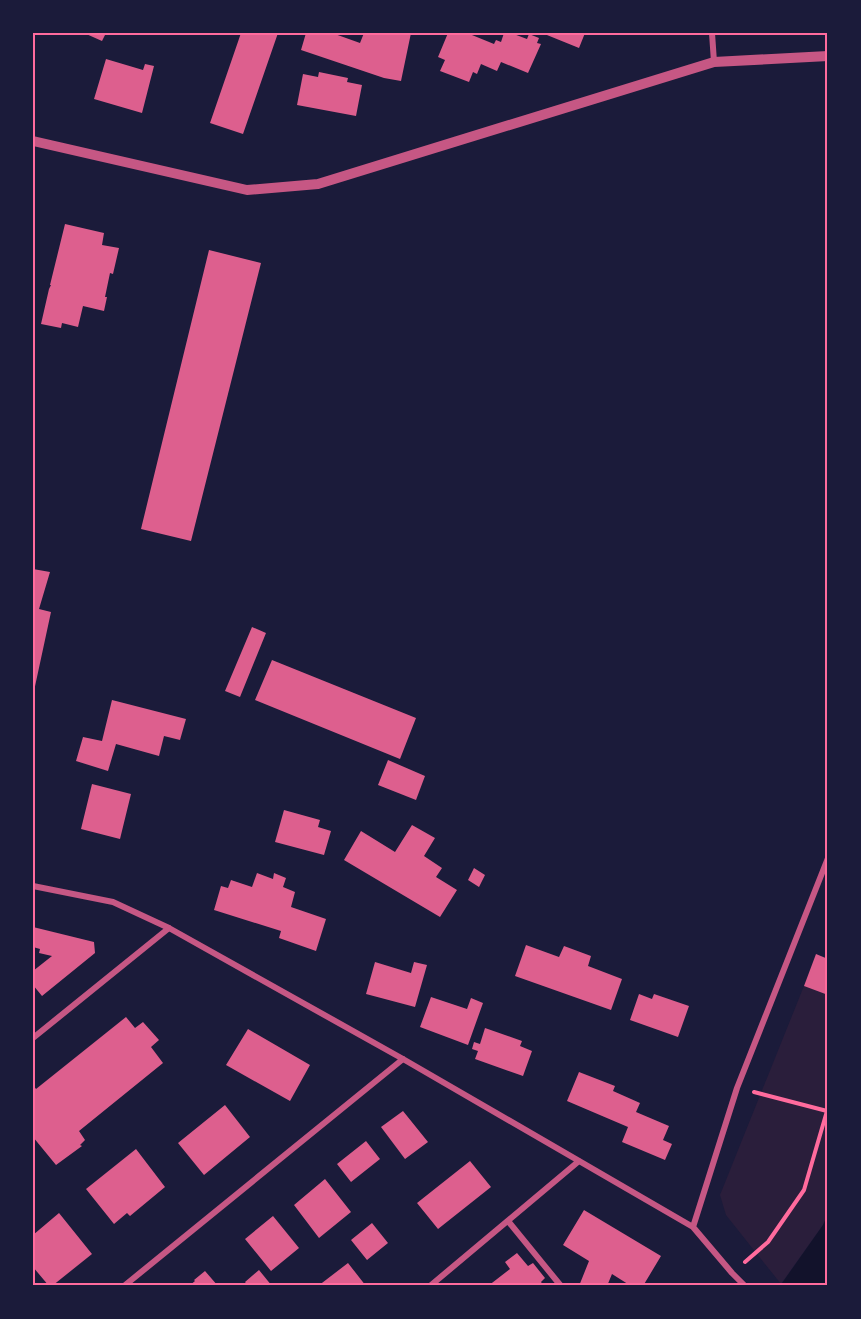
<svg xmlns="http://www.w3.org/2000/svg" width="861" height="1319" font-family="'IBM Plex Serif',serif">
	<rect width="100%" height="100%" fill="#1b1b3a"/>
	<!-- green -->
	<path fill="#2a1e3b" d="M 804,986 L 828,995 L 828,1214 L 823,1225 L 781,1284 L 726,1215 L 720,1195 Z"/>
	<!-- water -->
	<path fill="#12122b" d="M 828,1214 L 828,1286 L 780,1286 L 823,1225 Z"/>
	<!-- building -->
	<path fill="#dd5f8e" d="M 84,33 L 106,33 L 102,41 Z
		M 241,33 L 278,33 L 243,134 L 210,123 Z
		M 306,33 L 332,33 L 360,43 L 364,33 L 411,33 L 401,81 L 384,78 L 301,50 Z
		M 448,33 L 467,33 L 494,44 L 496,40 L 501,42 L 504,33 L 511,33 L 527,39 L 529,34 L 539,38 L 537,43 L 541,44 L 528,73 L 501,62 L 497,71 L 481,64 L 477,74 L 473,72 L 469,82 L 440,71 L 445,60 L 438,57 Z
		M 542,33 L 585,33 L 579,48 Z
		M 106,59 L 143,70 L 145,64 L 154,66 L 142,113 L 94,99 Z
		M 319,72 L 348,78 L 347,82 L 362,85 L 356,116 L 297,105 L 303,74 L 318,77 Z
		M 65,224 L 104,233 L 102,245 L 119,248 L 113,274 L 110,273 L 105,297 L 107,297 L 104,311 L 83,306 L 78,327 L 62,323 L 61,328 L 41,324 L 49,289 L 51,285 L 50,285 Z
		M 209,250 L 261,263 L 191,541 L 141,529 Z
		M 33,569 L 50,572 L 39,609 L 51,612 L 34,691 Z
		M 252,627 L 266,633 L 240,697 L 225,691 Z
		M 272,660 L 416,718 L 400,759 L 255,700 Z
		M 112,700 L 186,719 L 180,740 L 164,736 L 159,756 L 116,744 L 108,771 L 76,761 L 83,737 L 102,741 Z
		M 388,760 L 425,776 L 416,800 L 378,785 Z
		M 92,784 L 131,794 L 120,839 L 81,829 Z
		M 284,810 L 320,820 L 318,827 L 331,831 L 324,855 L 275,842 Z
		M 412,825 L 435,838 L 424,856 L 442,868 L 436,877 L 457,890 L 440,917 L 344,860 L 361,831 L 395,852 Z
		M 474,868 L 485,875 L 479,887 L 468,880 Z
		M 257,873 L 273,879 L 274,873 L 286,878 L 283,887 L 295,892 L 291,907 L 326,919 L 316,951 L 279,938 L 281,931 L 214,910 L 221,886 L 228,888 L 231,880 L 252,887 Z
		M 33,927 L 94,942 L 95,953 L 42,996 L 33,985 L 33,971 L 52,956 L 39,953 L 40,949 L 33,947 Z
		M 526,945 L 559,957 L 564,946 L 591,956 L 588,966 L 622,979 L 611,1010 L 515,976 Z
		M 816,954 L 828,959 L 828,995 L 804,986 Z
		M 375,962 L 411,973 L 414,962 L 427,965 L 415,1007 L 366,994 Z
		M 639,994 L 652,999 L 654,994 L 689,1006 L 678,1037 L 630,1020 Z
		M 431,997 L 467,1009 L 471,998 L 483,1003 L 468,1045 L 420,1027 Z
		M 126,1017 L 135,1028 L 143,1022 L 159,1040 L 151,1047 L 163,1063 L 79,1131 L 85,1140 L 80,1145 L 82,1146 L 56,1165 L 33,1137 L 33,1085 L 36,1089 Z
		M 485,1028 L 522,1041 L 520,1046 L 532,1051 L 523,1076 L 475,1059 L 478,1051 L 472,1049 L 474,1042 L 480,1044 Z
		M 248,1029 L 310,1065 L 290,1101 L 226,1065 Z
		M 579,1072 L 615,1086 L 613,1091 L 640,1103 L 636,1112 L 669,1126 L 663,1140 L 672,1144 L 665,1160 L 622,1142 L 628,1127 L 567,1101 Z
		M 225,1105 L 250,1137 L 204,1175 L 178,1143 Z
		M 403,1111 L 428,1142 L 405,1159 L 381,1127 Z
		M 366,1141 L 380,1159 L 351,1182 L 337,1164 Z
		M 136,1149 L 165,1187 L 130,1216 L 127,1213 L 114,1224 L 86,1189 Z
		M 470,1161 L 491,1187 L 438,1229 L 417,1203 Z
		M 325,1179 L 351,1212 L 319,1238 L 294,1205 Z
		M 584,1210 L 661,1256 L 643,1286 L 631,1286 L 612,1274 L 607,1286 L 579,1286 L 589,1261 L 563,1245 Z
		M 59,1213 L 92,1254 L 52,1286 L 49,1286 L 33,1267 L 33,1235 Z
		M 273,1216 L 299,1248 L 271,1271 L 245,1239 Z
		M 372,1223 L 388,1243 L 367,1260 L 351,1240 Z
		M 517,1253 L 528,1266 L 533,1263 L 545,1278 L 541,1282 L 544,1286 L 488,1286 L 510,1269 L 505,1262 Z
		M 348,1263 L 366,1286 L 318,1286 Z
		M 259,1270 L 272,1286 L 248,1286 L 245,1282 Z
		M 205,1271 L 218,1286 L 189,1286 L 195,1281 L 194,1280 Z"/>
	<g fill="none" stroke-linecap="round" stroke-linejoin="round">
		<!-- path -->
		<path stroke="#ff6b9d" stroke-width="4" d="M 754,1092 L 827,1111 L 828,1110
			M 745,1262 L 768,1242 L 804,1190 L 827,1111"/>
		<!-- minor -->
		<path stroke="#c65784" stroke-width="6" d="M 712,33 L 714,62
			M 33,886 L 113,902 L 169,928 L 403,1059 L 693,1227 L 732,1273 L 745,1286
			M 33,1038 L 169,928
			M 508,1221 L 561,1286
			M 693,1227 L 737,1088 L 828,858
			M 124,1286 L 403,1059
			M 430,1286 L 579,1161"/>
		<!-- tertiary -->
		<path stroke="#c65784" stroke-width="10" d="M 33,141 L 247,190 L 318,184 L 714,62 L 828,56"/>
	</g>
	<!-- border -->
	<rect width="861" height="1319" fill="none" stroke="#1b1b3a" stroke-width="69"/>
	<rect x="34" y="34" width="792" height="1250" fill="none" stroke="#ff6b9d" stroke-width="2"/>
</svg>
